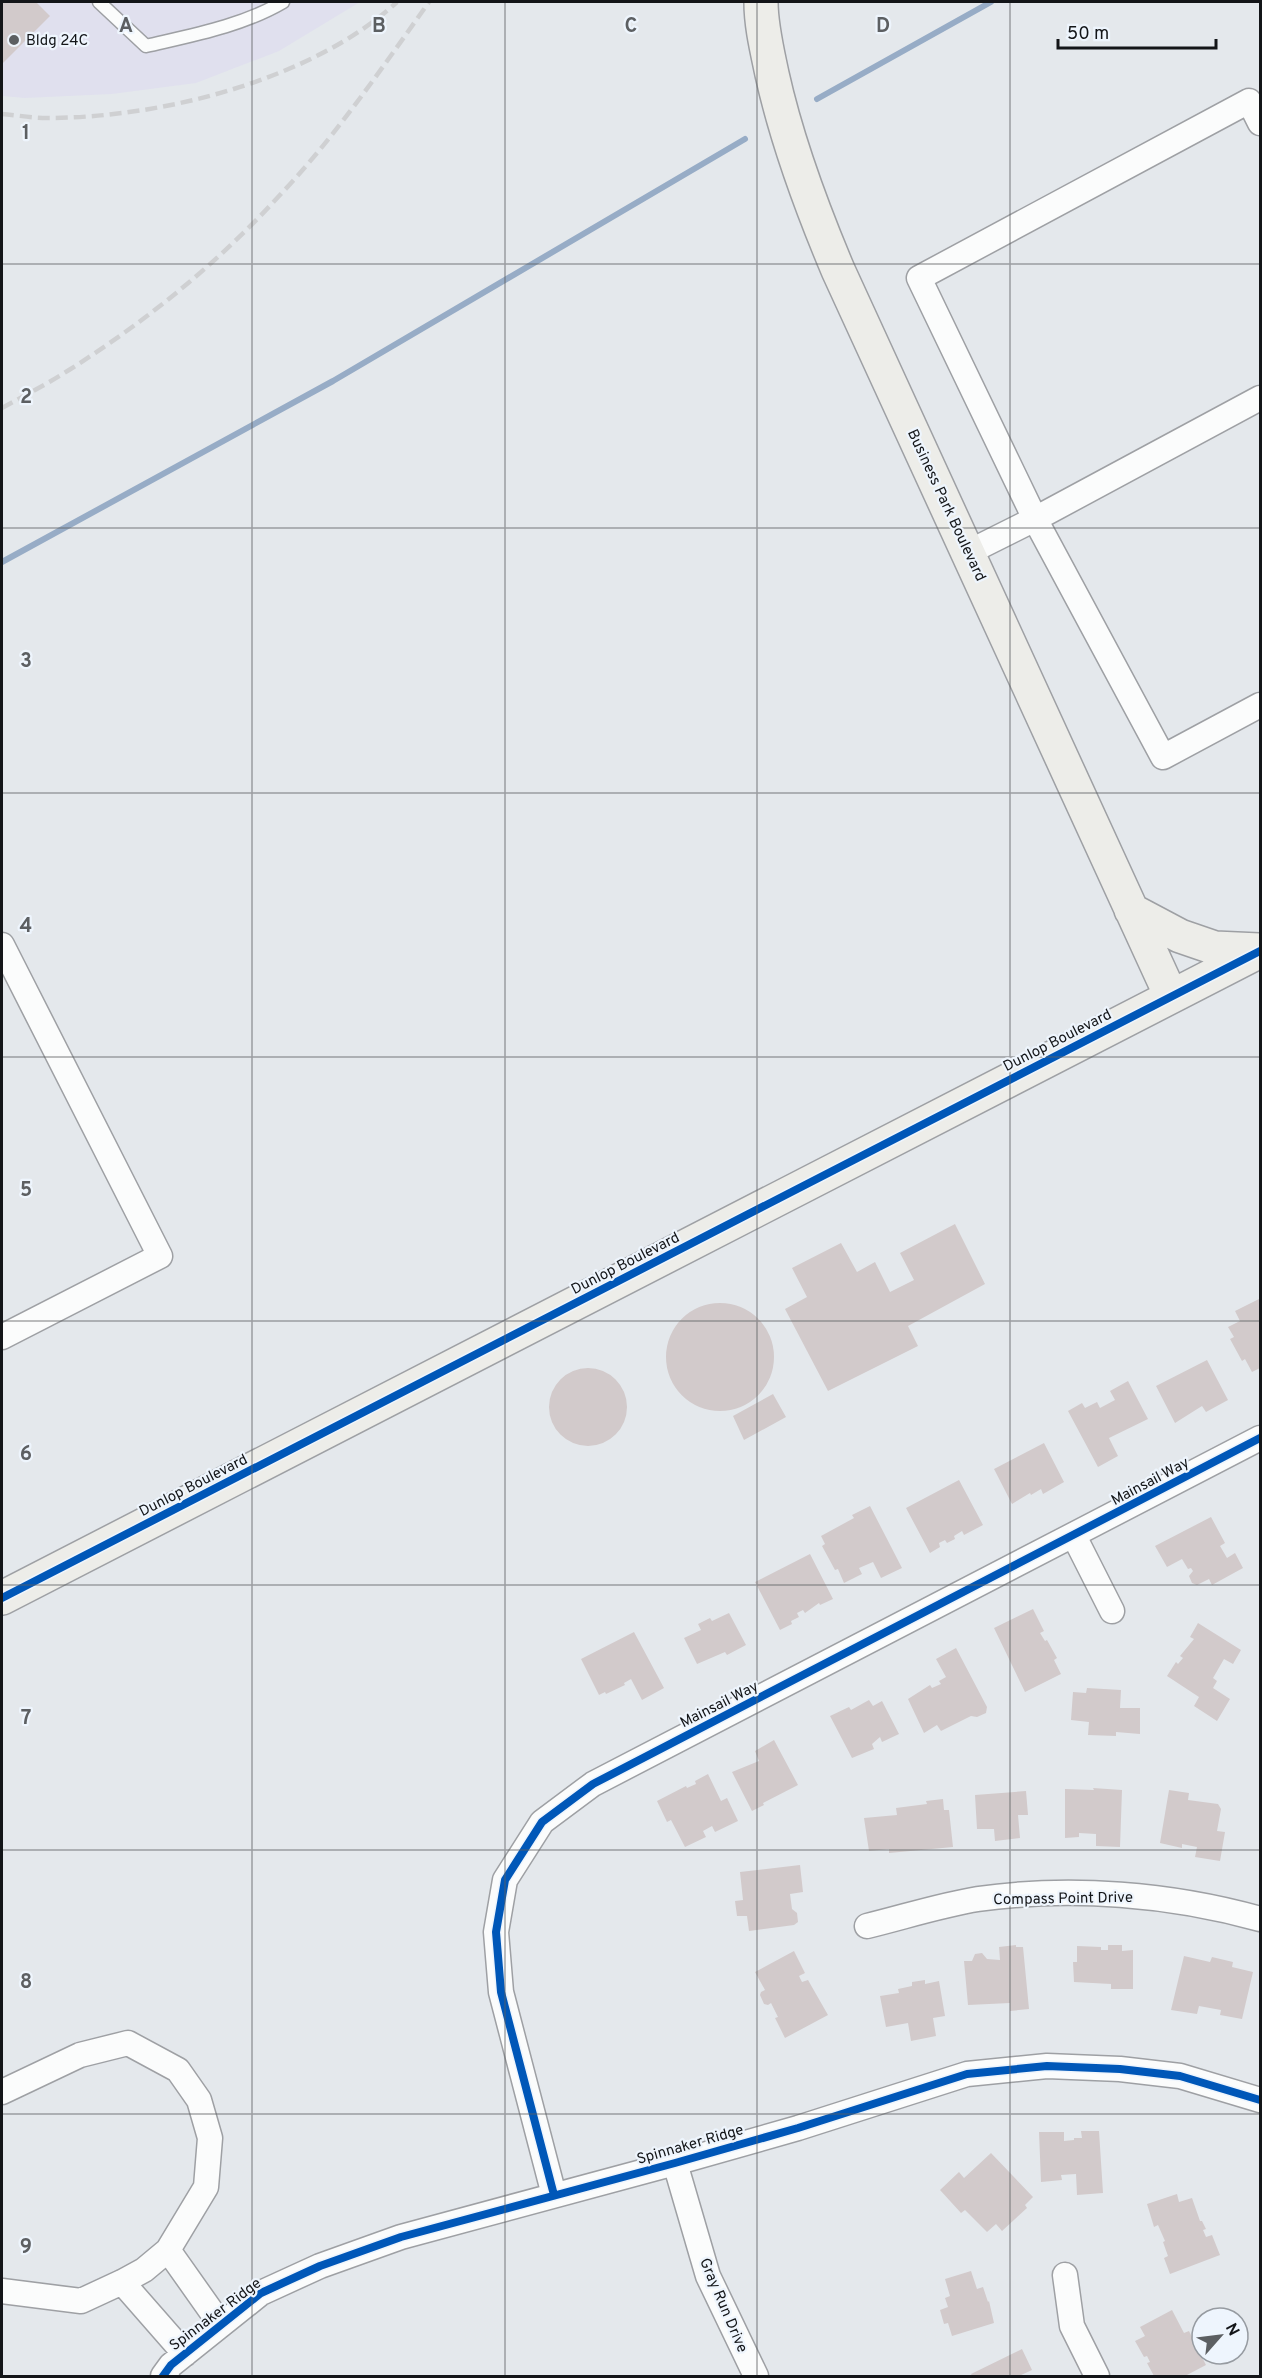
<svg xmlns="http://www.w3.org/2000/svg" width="1262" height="2378" font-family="Overpass,sans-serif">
	<rect width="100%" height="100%" fill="#e4e8ec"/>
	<!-- commercial -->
	<path fill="#e0e0ee" d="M 2,2 L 360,2 L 279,51 L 196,83 L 112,94 L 25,98 L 2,96 Z"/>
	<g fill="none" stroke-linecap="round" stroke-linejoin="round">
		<!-- stream -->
		<path stroke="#97acc6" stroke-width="6" d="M 817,99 L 991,2
			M 2,562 L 333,381 L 745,139"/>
	</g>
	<!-- building -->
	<path fill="#d2cacb" d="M 2,2 L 36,2 L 50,16 L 2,64 Z
		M 955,1224 L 985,1284 L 908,1326 L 918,1346 L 828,1391 L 785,1309 L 807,1297 L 792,1268 L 841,1243 L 857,1272 L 875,1262 L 890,1292 L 914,1280 L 900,1253 Z
		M 1259,1299 L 1260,1368 L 1252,1372 L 1245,1359 L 1242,1361 L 1230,1339 L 1234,1337 L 1228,1327 L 1240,1321 L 1235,1311 Z
		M666 1357a54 54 0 1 1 108 0a54 54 0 1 1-108 0Z
		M 1207,1360 L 1228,1400 L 1206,1412 L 1202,1406 L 1175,1423 L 1156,1386 Z
		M549 1407a39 39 0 1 1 78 0a39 39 0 1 1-78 0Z
		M 1128,1381 L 1148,1419 L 1109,1438 L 1118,1456 L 1098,1467 L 1068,1411 L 1082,1403 L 1085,1408 L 1097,1402 L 1100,1408 L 1115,1400 L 1110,1391 Z
		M 773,1394 L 786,1417 L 744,1440 L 733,1416 Z
		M 1044,1443 L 1064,1482 L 1043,1494 L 1041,1489 L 1031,1495 L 1030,1493 L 1012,1504 L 994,1469 Z
		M 959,1480 L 983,1525 L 964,1535 L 962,1531 L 954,1536 L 955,1539 L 947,1543 L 945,1540 L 939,1543 L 940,1547 L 930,1553 L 906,1508 Z
		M 870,1506 L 902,1568 L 881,1578 L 873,1562 L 859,1568 L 862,1574 L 844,1583 L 838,1569 L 835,1570 L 822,1546 L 825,1544 L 821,1536 L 854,1518 L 852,1515 Z
		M 1211,1517 L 1225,1543 L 1220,1546 L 1227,1558 L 1235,1553 L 1243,1568 L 1212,1585 L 1209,1579 L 1197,1585 L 1192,1583 L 1189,1576 L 1193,1571 L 1191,1568 L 1188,1569 L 1182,1559 L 1167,1567 L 1155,1546 Z
		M 810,1554 L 833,1599 L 820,1605 L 819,1603 L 805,1613 L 803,1610 L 797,1613 L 799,1617 L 791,1621 L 792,1624 L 780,1630 L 755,1582 Z
		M 1033,1609 L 1044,1631 L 1040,1633 L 1045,1641 L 1047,1640 L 1057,1658 L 1054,1660 L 1061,1674 L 1025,1692 L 994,1628 Z
		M 729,1613 L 746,1645 L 727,1655 L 725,1652 L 697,1664 L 684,1638 L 701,1630 L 698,1624 L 710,1618 L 712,1621 Z
		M 1198,1623 L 1241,1650 L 1233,1664 L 1224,1659 L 1213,1678 L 1217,1681 L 1213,1688 L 1230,1699 L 1217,1721 L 1194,1706 L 1199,1697 L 1167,1676 L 1176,1662 L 1178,1664 L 1183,1658 L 1180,1656 L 1194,1639 L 1190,1637 Z
		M 634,1632 L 664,1688 L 642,1700 L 631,1679 L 624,1683 L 625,1685 L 606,1694 L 605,1692 L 599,1695 L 581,1659 Z
		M 956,1648 L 987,1707 L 986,1713 L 977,1717 L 971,1716 L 941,1731 L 937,1725 L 924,1733 L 908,1699 L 930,1685 L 932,1688 L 941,1684 L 939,1681 L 946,1677 L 936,1659 Z
		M 1087,1688 L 1121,1690 L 1120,1708 L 1140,1708 L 1140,1734 L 1116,1732 L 1116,1736 L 1088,1735 L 1089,1722 L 1071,1720 L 1073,1692 L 1086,1693 Z
		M 869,1700 L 873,1706 L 882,1701 L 899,1734 L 882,1742 L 880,1737 L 872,1744 L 874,1749 L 852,1758 L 830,1716 L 849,1707 L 851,1710 Z
		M 774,1740 L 798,1785 L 763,1803 L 764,1805 L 752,1811 L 732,1772 L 759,1761 L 755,1751 Z
		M 708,1774 L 721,1801 L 727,1798 L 738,1821 L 715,1832 L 712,1826 L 703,1831 L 706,1837 L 685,1847 L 671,1820 L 667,1822 L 657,1801 L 686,1786 L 687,1788 L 696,1784 L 695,1781 Z
		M 1093,1788 L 1122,1790 L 1120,1847 L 1096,1846 L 1096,1834 L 1079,1833 L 1079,1837 L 1065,1838 L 1065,1789 L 1094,1790 Z
		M 1169,1790 L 1189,1793 L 1188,1800 L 1218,1804 L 1221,1809 L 1217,1831 L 1225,1832 L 1220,1861 L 1195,1857 L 1197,1847 L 1182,1844 L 1182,1848 L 1160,1843 Z
		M 1026,1791 L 1028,1815 L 1018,1815 L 1020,1838 L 995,1841 L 994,1829 L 977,1829 L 975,1795 Z
		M 943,1799 L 944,1810 L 949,1810 L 953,1847 L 889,1853 L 889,1849 L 869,1851 L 864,1818 L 897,1815 L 896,1808 L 927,1804 L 926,1801 Z
		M 800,1865 L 803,1892 L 790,1894 L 792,1909 L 797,1913 L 798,1922 L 794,1925 L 749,1931 L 747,1916 L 737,1916 L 735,1901 L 743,1900 L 740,1872 Z
		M 1016,1945 L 1016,1947 L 1023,1947 L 1029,2009 L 1010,2011 L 1010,2003 L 968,2005 L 964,1961 L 972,1961 L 975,1954 L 982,1953 L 987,1959 L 1000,1960 L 999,1947 Z
		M 1108,1945 L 1122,1945 L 1122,1951 L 1133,1950 L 1133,1989 L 1111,1989 L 1111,1984 L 1074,1982 L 1073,1962 L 1077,1962 L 1077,1946 L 1101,1947 L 1101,1950 L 1108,1950 Z
		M 794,1951 L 805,1973 L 799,1976 L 802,1982 L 808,1980 L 828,2015 L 785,2038 L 775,2018 L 778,2017 L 771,2003 L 768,2005 L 764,2004 L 760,1995 L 761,1992 L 765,1990 L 755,1972 Z
		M 1184,1956 L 1210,1962 L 1212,1957 L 1233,1962 L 1232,1967 L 1253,1972 L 1242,2019 L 1220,2015 L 1221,2010 L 1199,2006 L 1197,2014 L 1171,2010 Z
		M 925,1980 L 925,1984 L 939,1981 L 945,2016 L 933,2018 L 936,2036 L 911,2041 L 908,2023 L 886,2027 L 880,1996 L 899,1993 L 898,1989 L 912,1986 L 912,1982 Z
		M 1081,2131 L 1099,2131 L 1103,2193 L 1077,2195 L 1076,2174 L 1061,2175 L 1062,2180 L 1041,2182 L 1039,2132 L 1064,2132 L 1064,2141 L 1074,2140 L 1074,2138 L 1082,2138 Z
		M 991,2153 L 1033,2197 L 1025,2205 L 1027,2208 L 1002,2231 L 996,2224 L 987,2232 L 965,2210 L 961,2213 L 940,2190 L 959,2172 L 964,2178 Z
		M 1177,2194 L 1179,2202 L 1192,2198 L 1200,2221 L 1202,2221 L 1206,2229 L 1203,2230 L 1206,2237 L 1212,2235 L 1220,2255 L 1170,2274 L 1164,2258 L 1168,2256 L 1163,2242 L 1165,2241 L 1158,2225 L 1154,2227 L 1147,2204 Z
		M 971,2271 L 977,2289 L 983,2287 L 988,2302 L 989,2301 L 994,2323 L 952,2336 L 948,2323 L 944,2324 L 940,2310 L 948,2307 L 945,2298 L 950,2296 L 945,2279 Z
		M 1172,2310 L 1184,2333 L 1189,2331 L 1206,2365 L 1185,2376 L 1154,2376 L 1147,2363 L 1150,2362 L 1147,2356 L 1144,2357 L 1135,2341 L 1145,2336 L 1140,2327 Z
		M 1022,2349 L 1032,2370 L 1019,2376 L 972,2376 L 971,2374 Z"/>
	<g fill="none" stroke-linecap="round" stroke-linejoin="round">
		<defs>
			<path id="lane" d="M 99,2 L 146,46 C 193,35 242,26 283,2"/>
			<path id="street" d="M 1260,123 L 1249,101 L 919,278 L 1035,519 L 1163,757 L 1260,705
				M 969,552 L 1035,519 L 1260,398
				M 2,945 L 160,1256 L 2,1337
				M 1074,1536 L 1112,1611
				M 867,1926 C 904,1917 941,1905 978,1899 C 1071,1886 1171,1894 1260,1919
				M 2,2092 L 80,2055 L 128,2043 L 178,2070 L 199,2100 L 210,2138 L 206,2187 L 168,2250 L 144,2270 L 122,2282 L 81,2301 L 2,2291
				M 675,2163 L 708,2276 L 756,2376
				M 554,2195 L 501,1992 L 496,1932 L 505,1880 L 542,1822 L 593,1784 L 1260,1438
				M 168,2250 L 221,2325
				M 1065,2275 L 1072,2326 L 1097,2376
				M 122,2282 L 185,2354
				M 163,2376 L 171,2365 L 261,2293 L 320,2266 L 401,2237 L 675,2163 L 798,2128 L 967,2074 L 1047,2066 L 1120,2069 L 1180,2076 L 1260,2100"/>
			<path id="secondary" d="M 761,2 C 761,26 767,50 772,74 C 787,142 811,206 838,270 L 1171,996
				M 1131,910 L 1180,936 L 1215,948 L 1259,950
				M 2,1598 L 1260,951"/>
		</defs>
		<!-- lane casing -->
		<use href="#lane" stroke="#9ea0a4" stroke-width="15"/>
		<!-- street casing -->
		<use href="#street" stroke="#9ea0a4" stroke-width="27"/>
		<!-- secondary casing -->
		<use href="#secondary" stroke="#9ea0a4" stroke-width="36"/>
		<!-- lane -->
		<use href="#lane" stroke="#fbfcfc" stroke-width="12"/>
		<!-- street -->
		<use href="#street" stroke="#fbfcfc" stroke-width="24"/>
		<!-- secondary -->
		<use href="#secondary" stroke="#edede9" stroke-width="33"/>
		<!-- rail -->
		<path stroke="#cfd0d2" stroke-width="4.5" stroke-dasharray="12 6" stroke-linecap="butt" d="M 2,114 C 16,115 32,118 47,118 C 161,118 312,80 397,2
			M 2,408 C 24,396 47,384 69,370 C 145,322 218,263 279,196 C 335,137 382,68 429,2"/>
		<defs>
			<path id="cycleway" d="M 2,1598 L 1260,951
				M 554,2195 L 501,1992 L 496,1932 L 505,1880 L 542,1822 L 593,1784 L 1260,1438
				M 163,2376 L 171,2365 L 261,2293 L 320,2266 L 401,2237 L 675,2163 L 798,2128 L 967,2074 L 1047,2066 L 1120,2069 L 1180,2076 L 1260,2100"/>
		</defs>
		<!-- cycleway casing -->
		<use href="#cycleway" stroke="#eef5fd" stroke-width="11"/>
		<!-- cycleway -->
		<use href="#cycleway" stroke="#0057b8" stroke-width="8"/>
	</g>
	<!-- grid -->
	<path fill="none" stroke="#5c5f62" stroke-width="1.5" stroke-opacity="0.55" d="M 252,2 L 252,2376M 505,2 L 505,2376M 757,2 L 757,2376M 1010,2 L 1010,2376M 2,264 L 1260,264M 2,528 L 1260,528M 2,793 L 1260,793M 2,1057 L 1260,1057M 2,1321 L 1260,1321M 2,1585 L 1260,1585M 2,1850 L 1260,1850M 2,2114 L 1260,2114"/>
	<!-- markers -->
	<circle fill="#5c5f62" stroke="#eef5fd" stroke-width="2" cx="14" cy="40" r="6"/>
	<g text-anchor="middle" stroke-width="4.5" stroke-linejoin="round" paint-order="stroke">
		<!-- poi labels -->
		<g font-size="15" fill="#131518" stroke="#eef5fd" text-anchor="start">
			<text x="26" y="45">Bldg 24C</text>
		</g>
		<!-- street labels -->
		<g font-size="15" fill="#131518" stroke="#eef5fd">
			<text transform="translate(947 505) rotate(65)" y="5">Business Park Boulevard</text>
			<text transform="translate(1057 1040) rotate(-27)" y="5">Dunlop Boulevard</text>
			<text transform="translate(625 1263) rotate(-27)" y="5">Dunlop Boulevard</text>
			<text transform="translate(1150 1481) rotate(-28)" y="5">Mainsail Way</text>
			<text transform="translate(193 1485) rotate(-27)" y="5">Dunlop Boulevard</text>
			<text transform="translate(719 1704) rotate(-27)" y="5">Mainsail Way</text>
			<text transform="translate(1063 1898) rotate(-1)" y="5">Compass Point Drive</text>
			<text transform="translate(690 2144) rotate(-16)" y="5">Spinnaker Ridge</text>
			<text transform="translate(724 2305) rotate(67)" y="5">Gray Run Drive</text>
			<text transform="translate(215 2314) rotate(-37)" y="5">Spinnaker Ridge</text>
		</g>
	</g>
	<g font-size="20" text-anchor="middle" font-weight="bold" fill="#5c5f62" stroke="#eef5fd" stroke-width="4.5" stroke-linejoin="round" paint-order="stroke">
		<text x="126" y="32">A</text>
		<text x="379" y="32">B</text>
		<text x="631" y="32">C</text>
		<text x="883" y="32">D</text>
		<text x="26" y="139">1</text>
		<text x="26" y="403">2</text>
		<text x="26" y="667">3</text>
		<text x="26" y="932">4</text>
		<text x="26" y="1196">5</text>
		<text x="26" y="1460">6</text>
		<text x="26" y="1724">7</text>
		<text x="26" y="1988">8</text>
		<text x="26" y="2253">9</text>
	</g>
	<!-- border -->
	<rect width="1262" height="2378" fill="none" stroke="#131518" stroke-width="6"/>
	<!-- north arrow -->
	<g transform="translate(1220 2336) rotate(62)"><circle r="28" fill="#eef5fd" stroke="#969ba1" stroke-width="1.5"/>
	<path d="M0-4.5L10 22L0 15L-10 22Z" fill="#5c5f62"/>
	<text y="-9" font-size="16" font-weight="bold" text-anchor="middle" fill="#131518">N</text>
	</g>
	<!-- scale -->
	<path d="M1058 39v9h158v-9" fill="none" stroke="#131518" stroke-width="3"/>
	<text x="1067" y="39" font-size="18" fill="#131518" stroke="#eef5fd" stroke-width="4.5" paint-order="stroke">50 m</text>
</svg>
